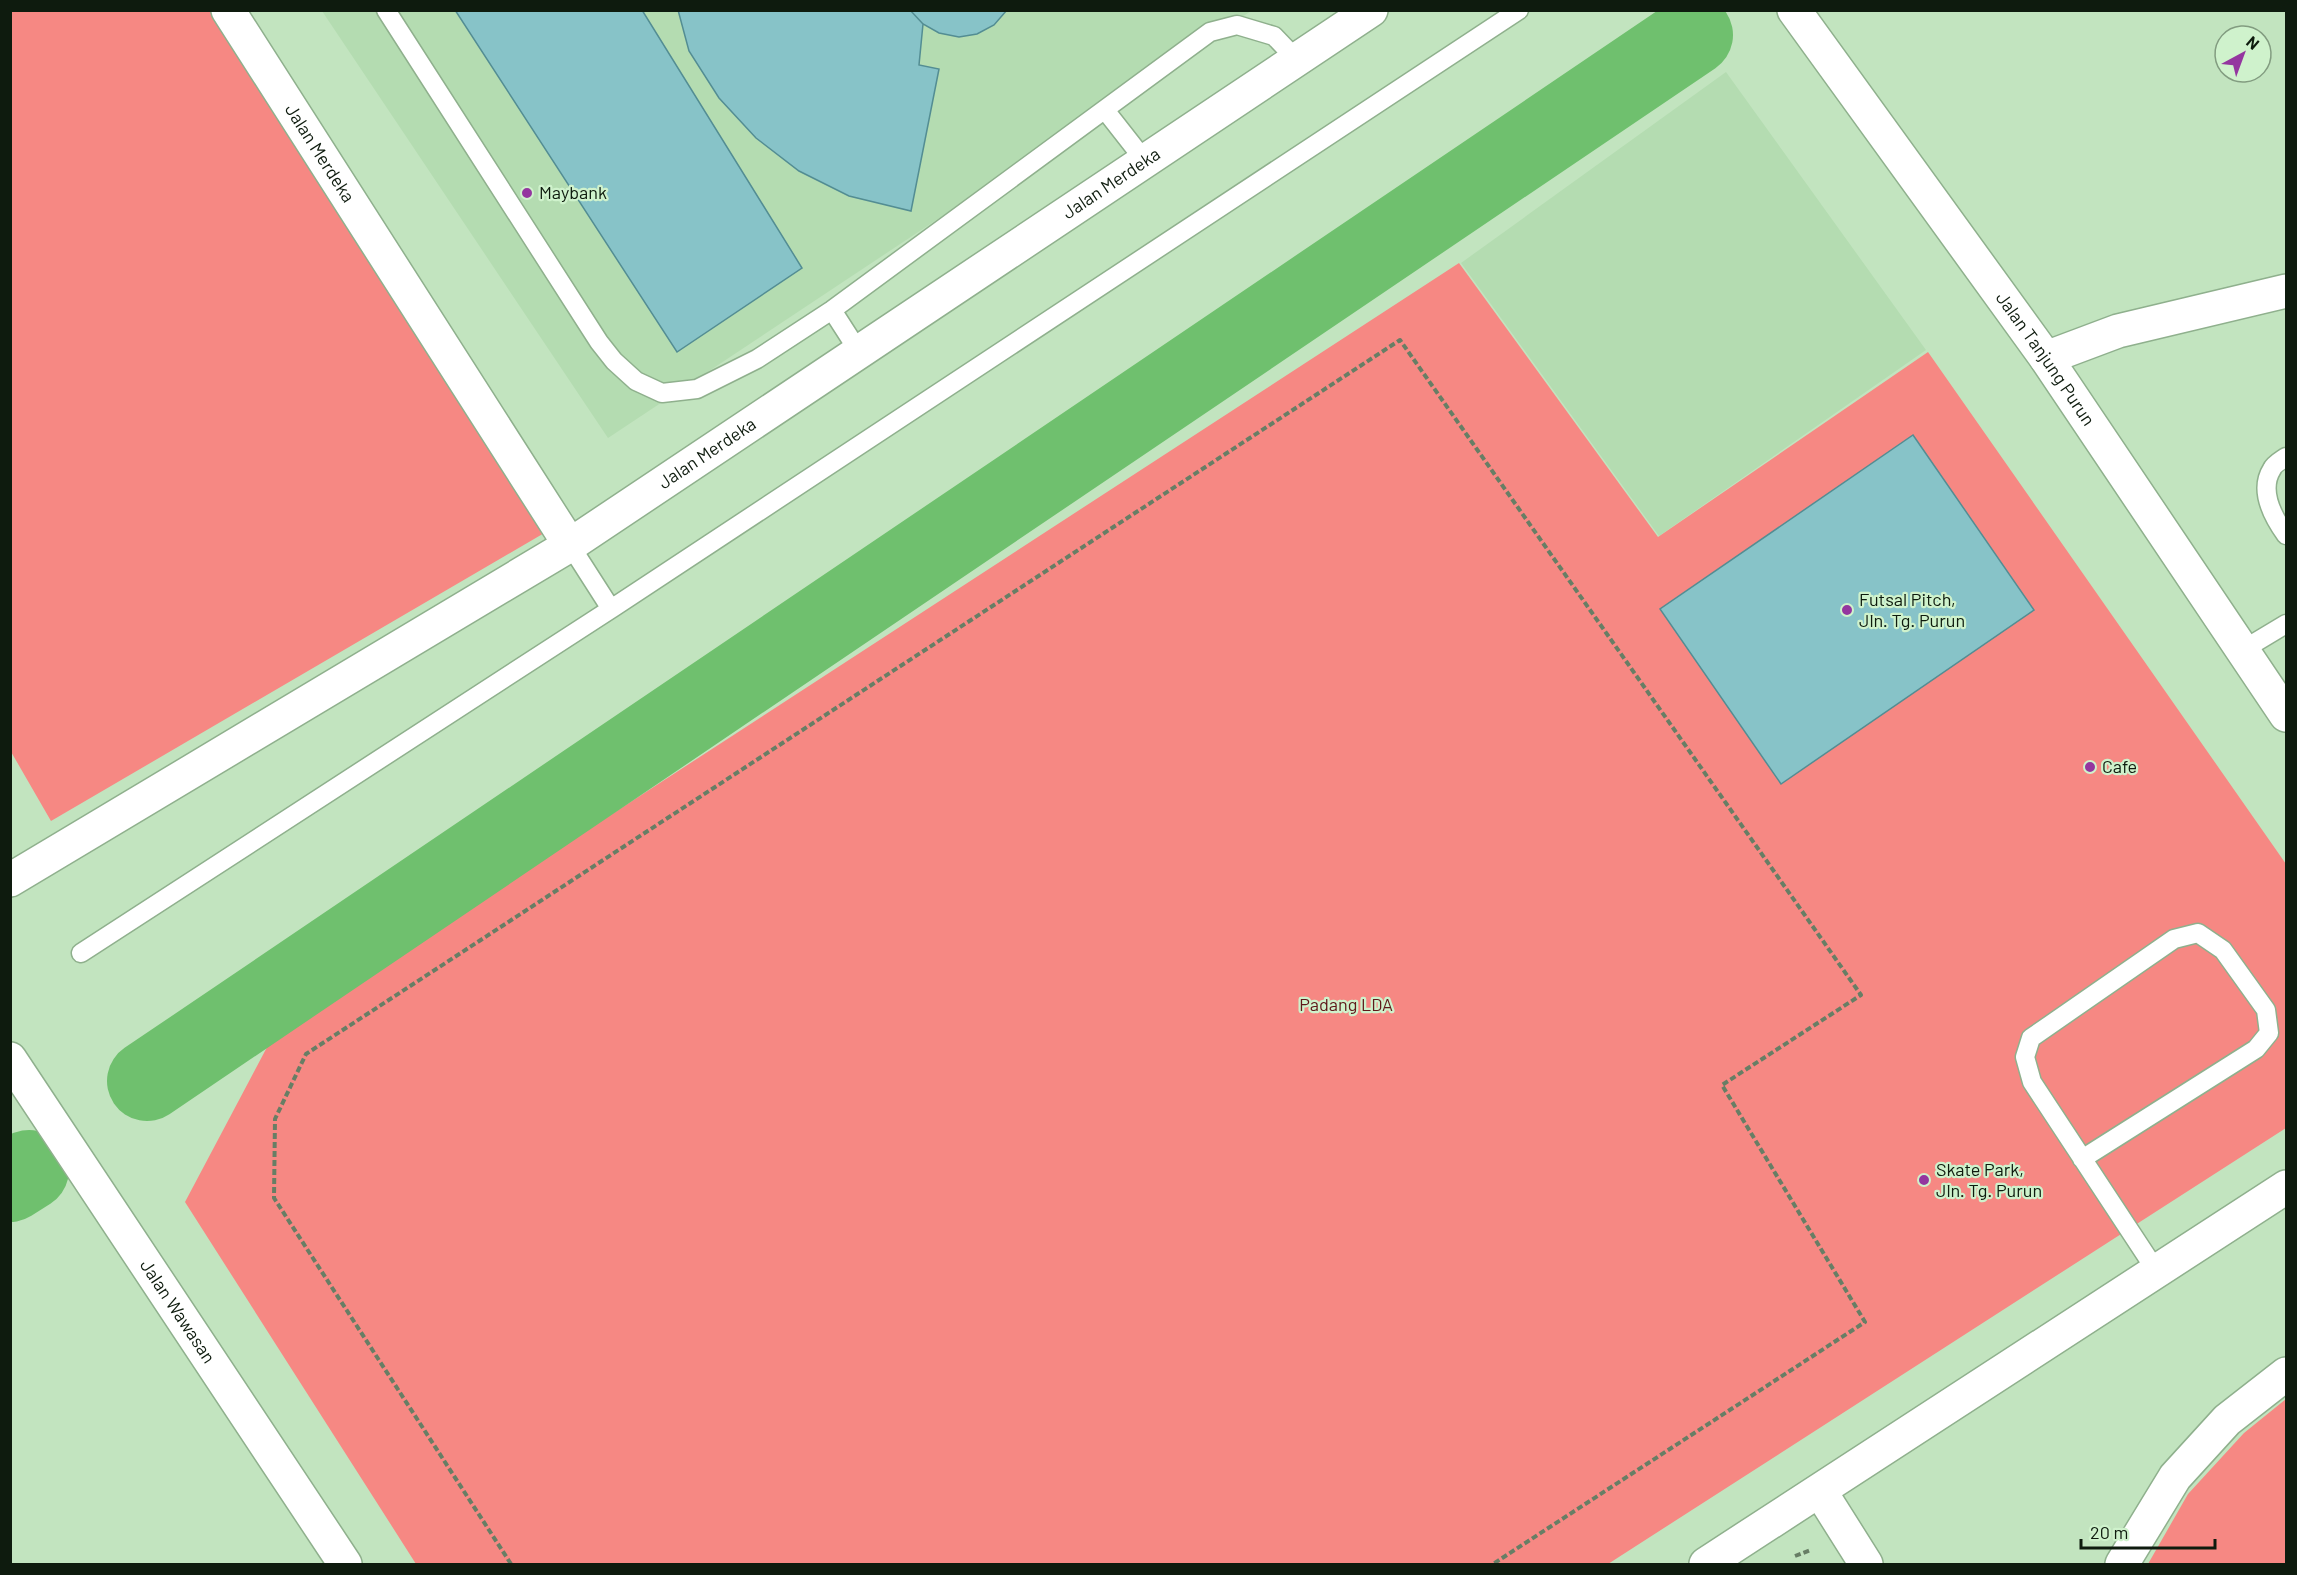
<svg xmlns="http://www.w3.org/2000/svg" width="2297" height="1575" font-family="Barlow,sans-serif">
	<rect width="100%" height="100%" fill="#c2e4bf"/>
	<!-- built -->
	<path fill="#b4dcb1" d="M 322,11 L 1251,11 L 608,438 Z
		M 1726,72 L 1926,350 L 1659,536 L 1461,263 Z"/>
	<!-- green -->
	<path fill="#f68883" d="M 10,11 L 220,11 L 546,532 L 51,821 L 10,750 Z
		M 1459,263 L 1658,537 L 1928,352 L 2286,864 L 2286,1128 L 1608,1564 L 416,1564 L 185,1202 L 274,1034 Z
		M 2286,1399 L 2286,1564 L 2148,1564 L 2188,1494 L 2244,1433 Z"/>
	<g fill="none" stroke-linecap="round" stroke-linejoin="round">
		<!-- river -->
		<path stroke="#6fc06e" stroke-width="80" d="M 147,1081 L 1693,35
			M 10,1182 L 29,1170"/>
	</g>
	<!-- building -->
	<path fill="#87c3c8" stroke="#538d93" stroke-width="1.5" d="M 455,10 L 642,10 L 802,268 L 677,352 Z
		M 678,10 L 910,10 L 923,24 L 919,65 L 939,69 L 911,211 L 849,196 L 799,171 L 756,138 L 719,98 L 689,51 Z
		M 910,10 L 1007,10 L 994,25 L 977,34 L 959,37 L 939,33 L 923,24 Z
		M 1913,435 L 2034,610 L 1781,784 L 1660,609 Z"/>
	<g fill="none" stroke-linecap="round" stroke-linejoin="round">
		<defs>
			<path id="service" d="M 386,10 L 599,342 L 614,361 L 636,381 L 662,393 L 697,389 L 757,359 L 832,310 L 1210,32 L 1237,25 L 1274,36 L 1297,60
				M 1105,110 L 1145,161
				M 832,310 L 859,352
				M 2286,457 C 2282,460 2274,464 2272,469 C 2258,491 2273,517 2286,535
				M 570,545 L 611,609 L 1519,10
				M 2241,651 L 2286,624
				M 81,953 L 611,609
				M 2082,1159 L 2256,1049 L 2269,1033 L 2266,1010 L 2223,950 L 2198,933 L 2174,939 L 2031,1038 L 2025,1057 L 2032,1082 L 2157,1272"/>
			<g id="minor">
				<path d="M 2046,358 L 2118,331 L 2286,291"/>
				<path d="M 10,880 L 570,545"/>
				<path id="s1" d="M 10,1059 L 345,1564"/>
				<path d="M 1820,1491 L 1866,1564"/>
				<path d="M 1706,1564 L 2286,1187"/>
				<path d="M 2122,1564 L 2175,1477 L 2227,1420 L 2286,1374"/>
			</g>
			<g id="tertiary">
				<path id="s2" d="M 228,10 L 570,545 L 1371,10"/>
				<path id="s3" d="M 1794,10 L 2046,358 L 2286,715"/>
			</g>
		</defs>
		<!-- service casing -->
		<use href="#service" stroke="#8fb08d" stroke-width="21"/>
		<!-- minor casing -->
		<use href="#minor" stroke="#8fb08d" stroke-width="36"/>
		<!-- tertiary casing -->
		<use href="#tertiary" stroke="#8fb08d" stroke-width="36"/>
		<!-- path -->
		<path stroke="#677e65" stroke-width="4" stroke-dasharray="6 3" stroke-linecap="butt" d="M 1795,1556 L 1811,1550
			M 511,1564 L 274,1198 L 275,1119 L 306,1054 L 1400,340 L 1861,995 L 1722,1085 L 1865,1322 L 1493,1564"/>
		<!-- service -->
		<use href="#service" stroke="#fff" stroke-width="18"/>
		<!-- minor -->
		<use href="#minor" stroke="#fff" stroke-width="33"/>
		<!-- tertiary -->
		<use href="#tertiary" stroke="#fff" stroke-width="33"/>
	</g>
	<!-- markers -->
	<g fill="#94369f" stroke="#cff2cc" stroke-width="2">
		<circle cx="527" cy="193" r="6"/>
		<circle cx="1847" cy="610" r="6"/>
		<circle cx="2090" cy="767" r="6"/>
		<circle cx="1924" cy="1180" r="6"/>
	</g>
	<g text-anchor="middle" stroke-width="4.5" stroke-linejoin="round" paint-order="stroke">
		<!-- street labels -->
		<g font-size="18" fill="#0e1b0e" stroke="#cff2cc">
			<text dy="6" stroke="none"><textPath href="#s2" startOffset="170">Jalan Merdeka</textPath></text>
			<text dy="6" stroke="none"><textPath href="#s2" startOffset="1286">Jalan Merdeka</textPath></text>
			<text dy="6" stroke="none"><textPath href="#s3" startOffset="430">Jalan Tanjung Purun</textPath></text>
			<text dy="6" stroke="none"><textPath href="#s2" startOffset="800">Jalan Merdeka</textPath></text>
			<text dy="6" stroke="none"><textPath href="#s1" startOffset="303">Jalan Wawasan</textPath></text>
		</g>
		<!-- poi labels -->
		<g font-size="18" fill="#0e1b0e" stroke="#cff2cc" text-anchor="start">
			<text x="539" y="199">Maybank</text>
			<text x="1859" y="606">Futsal Pitch,<tspan x="1859" dy="21">Jln. Tg. Purun</tspan></text>
			<text x="2102" y="773">Cafe</text>
			<text x="1936" y="1176">Skate Park,<tspan x="1936" dy="21">Jln. Tg. Purun</tspan></text>
		</g>
		<!-- park labels -->
		<g font-size="18" fill="#5f181a" stroke="#cff2cc">
			<text x="1346" y="1011">Padang LDA</text>
		</g>
	</g>
	<!-- border -->
	<rect width="2297" height="1575" fill="none" stroke="#0e1b0e" stroke-width="24"/>
	<!-- north arrow -->
	<g transform="translate(2243 54) rotate(41)"><circle r="28" fill="#cff2cc" stroke="#829c80" stroke-width="1.5"/>
	<path d="M0-4.5L10 22L0 15L-10 22Z" fill="#94369f"/>
	<text y="-9" font-size="16" font-weight="bold" text-anchor="middle" fill="#0e1b0e">N</text>
	</g>
	<!-- scale -->
	<path d="M2081 1539v9h134v-9" fill="none" stroke="#0e1b0e" stroke-width="3"/>
	<text x="2090" y="1539" font-size="18" fill="#0e1b0e" stroke="#cff2cc" stroke-width="4.5" paint-order="stroke">20 m</text>
</svg>
